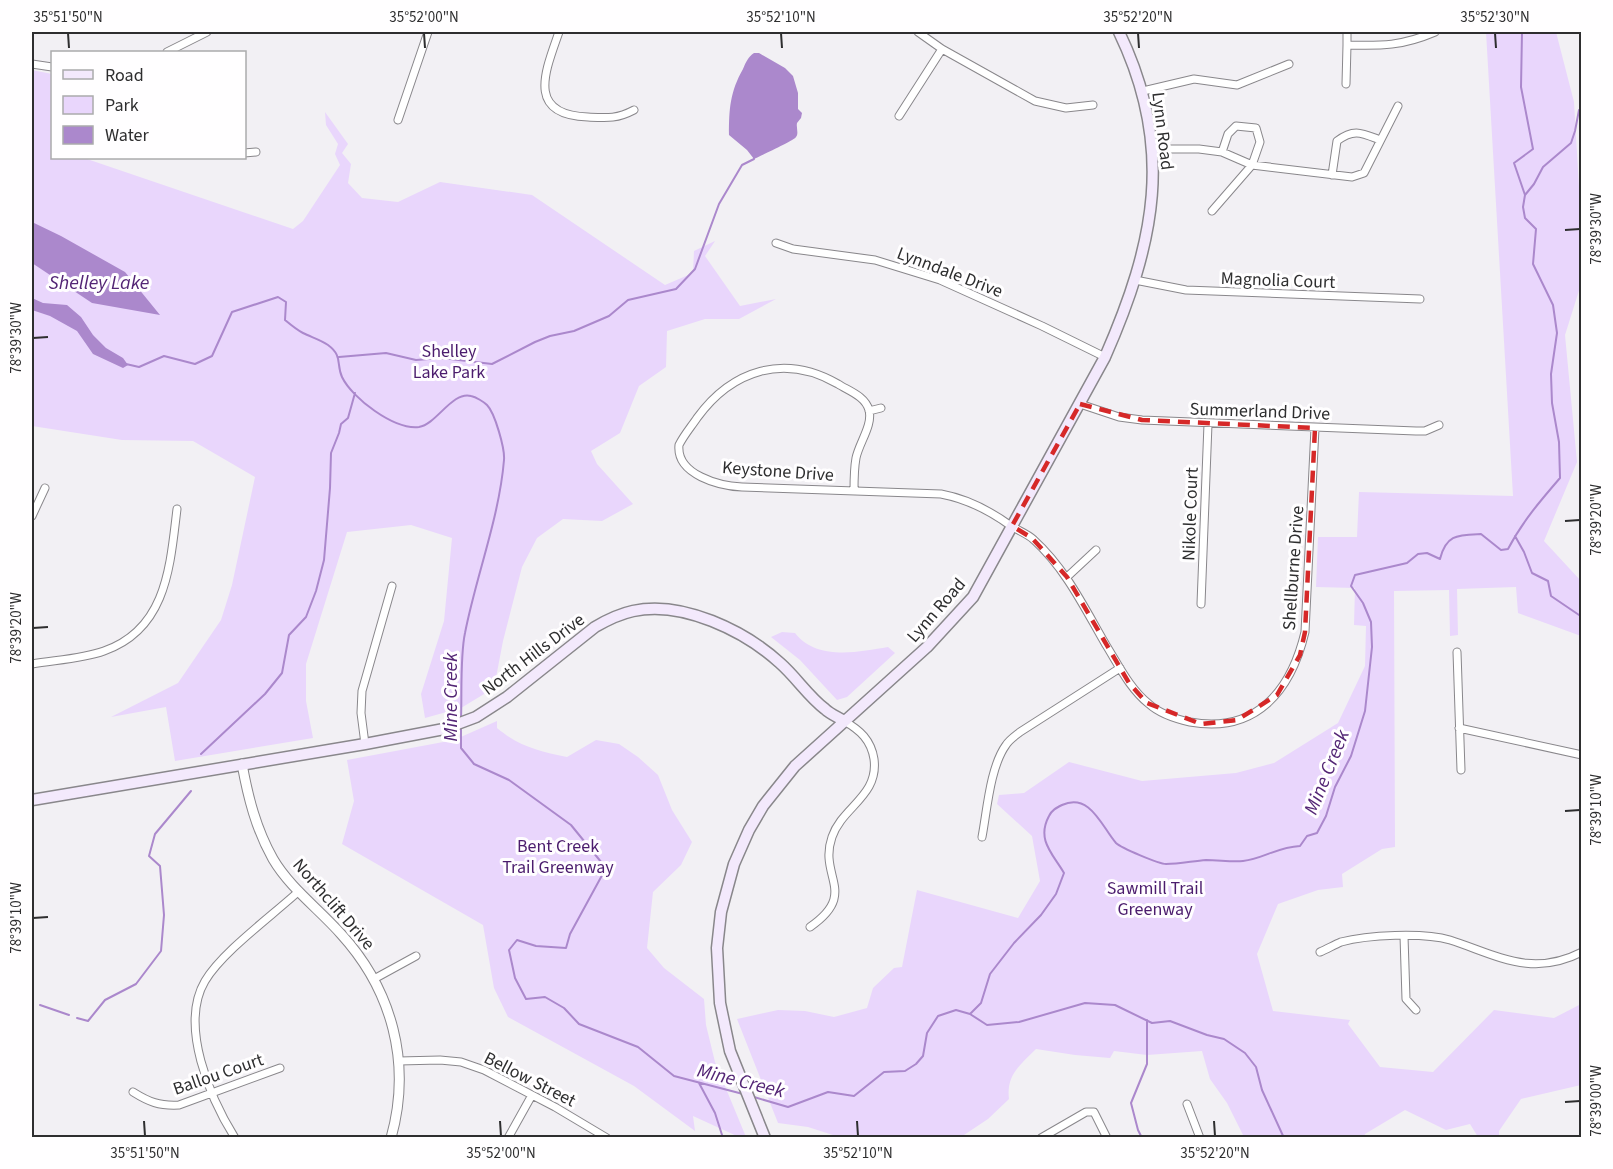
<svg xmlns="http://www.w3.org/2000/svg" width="1613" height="1169" font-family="'Source Sans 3',sans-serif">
	<rect width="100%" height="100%" fill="#f2f0f4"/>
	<!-- green -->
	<path fill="#e9d6fc" d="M 1486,32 L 1556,32 L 1574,102 L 1581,221 L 1582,281 L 1565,335 L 1577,462 L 1544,541 L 1581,581 L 1581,636 L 1518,613 L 1516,587 L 1457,589 L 1458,635 L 1450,636 L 1449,590 L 1394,591 L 1395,847 L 1382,849 L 1342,874 L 1343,887 L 1318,890 L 1278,904 L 1257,954 L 1273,1011 L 1350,1020 L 1348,1024 L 1380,1067 L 1433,1072 L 1494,1010 L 1554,1018 L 1581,1004 L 1581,1085 L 1521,1099 L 1499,1131 L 1499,1137 L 1478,1137 L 1470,1124 L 1446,1130 L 1405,1110 L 1365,1134 L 1364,1137 L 1244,1137 L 1227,1103 L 1210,1079 L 1202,1051 L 1147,1055 L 1114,1051 L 1110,1058 L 1075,1055 L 1036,1049 C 1020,1065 1006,1075 1009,1099 L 988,1119 L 961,1137 L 839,1137 L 808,1127 L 778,1123 L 737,1019 L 778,1010 L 805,1011 L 834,1017 L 867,1008 L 873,988 L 894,968 L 902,967 L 917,890 L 1018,918 L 1040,881 L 1032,836 L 997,804 L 999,795 L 1024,793 L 1069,762 L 1142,781 L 1236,773 L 1274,763 L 1338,723 L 1365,666 L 1366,626 L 1354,625 L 1355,588 L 1316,587 L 1318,537 L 1357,537 L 1359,492 L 1513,496 Z
		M 32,70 L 52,74 L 52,158 L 84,158 L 293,229 L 303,221 L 340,165 L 335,154 L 338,144 L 326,125 L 325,112 L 348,144 L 342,153 L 351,164 L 348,183 L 362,198 L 398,202 L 440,182 L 532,195 L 665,285 L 693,273 L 694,251 L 715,241 L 705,256 L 740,306 L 776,299 L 739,319 L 705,319 L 667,331 L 666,367 L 639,386 L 620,433 L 591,451 L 597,464 L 633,504 L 602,521 L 563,519 L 537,538 L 522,567 L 503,641 L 494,688 L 461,708 L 425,718 L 421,694 L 444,621 L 452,538 L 411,525 L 347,532 L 306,664 L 306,701 L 313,738 L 175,761 L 166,707 L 111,717 L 178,683 L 221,620 L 232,585 L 255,477 L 193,441 L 122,440 L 32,426 Z
		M 782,632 L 795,633 C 817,661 858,652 888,647 L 895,653 L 847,697 L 837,700 L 800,660 L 771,637 Z
		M 497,721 L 497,728 C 520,747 539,751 567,757 L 596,740 L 619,744 L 638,757 L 658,775 L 672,810 L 692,842 L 681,865 L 653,892 L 647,948 L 664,968 L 704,999 L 706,1025 L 715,1062 L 746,1137 L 739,1137 L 693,1116 L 695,1131 L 634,1086 L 508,1017 L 494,988 L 483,925 L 342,844 L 354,801 L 347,760 L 454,740 Z"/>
	<!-- water -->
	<path fill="#ab88cc" d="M 754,53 L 759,53 L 785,68 L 793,76 L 798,93 L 798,109 L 802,113 L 801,118 L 797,123 C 796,128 799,133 796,137 C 795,140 760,156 754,159 L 747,150 L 729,135 C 729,109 730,92 743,69 C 746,62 748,57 754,53 Z
		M 32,222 L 61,236 L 125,272 L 160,315 L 92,303 L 32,263 Z
		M 32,298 L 43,303 L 67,305 L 81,317 L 93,335 L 106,348 L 123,358 L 128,365 L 123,368 L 93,354 L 77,331 L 50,316 L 32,310 Z"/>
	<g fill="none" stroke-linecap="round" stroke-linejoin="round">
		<!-- stream -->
		<path stroke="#ab88cc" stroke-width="2" d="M 1522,32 L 1521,87 L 1533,149 L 1514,163 L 1525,195
			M 339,357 L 386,353 L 416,360 L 442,358 L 492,364 L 535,342 L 550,336 L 574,331 L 609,316 L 628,300 L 676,289 L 695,269 L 719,204 L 742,165 L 754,159 L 754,156
			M 126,364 L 139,367 L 164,356 L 195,364 L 212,356 L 232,312 L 278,297 L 286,302 L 285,320 C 291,325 297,330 303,333 C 311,337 321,340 328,345 C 343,356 336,364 342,377 C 352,398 394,430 419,427 C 437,424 452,391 471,396 C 476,397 484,402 487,405 C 495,413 505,449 504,460 C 499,519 476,576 465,633 C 460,656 462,694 461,719
			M 1515,536 L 1524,552 L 1532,573 L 1548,581 L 1551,596 L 1582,617
			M 461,727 L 461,748 L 474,764 L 509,780 L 571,825 L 606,868 L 570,934 L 566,948 L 536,946 L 517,940 L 509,950 L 515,978 L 526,999 L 545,997 L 564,1008 L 579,1024 L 638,1047 L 674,1076 L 743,1094
			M 201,754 L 265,694 L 282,673 L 289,635 L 306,617 L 316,591 L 324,560 L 330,488 L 331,453 L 339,433 L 341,424 L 348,418 L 355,393
			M 40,1005 L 69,1015
			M 970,1014 L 987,1025 L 1019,1022 L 1085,1003 L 1115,1005 L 1152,1023 L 1170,1021 L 1207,1035 L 1224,1039 L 1245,1053 L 1256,1067 L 1262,1090 L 1284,1138
			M 77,1018 L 88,1021 L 105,1000 L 136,984 L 161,951 L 164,915 L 160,866 L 149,856 L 155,834 L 191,791
			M 699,1083 L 715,1113 L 723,1138
			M 754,1097 L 788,1107 L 828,1092 L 854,1096 L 884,1072 L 905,1071 L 916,1064 L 923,1056 L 927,1033 L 938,1016 L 956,1010 L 970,1014 L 981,1003 L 990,974 L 1014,943 L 1041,915 L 1056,894 L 1064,873 C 1053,854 1036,840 1049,816 C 1052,810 1056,808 1062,805 C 1090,792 1102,827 1116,843 C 1121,848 1159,864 1166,864 C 1179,864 1193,861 1206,860 C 1219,860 1231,862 1243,861 C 1263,859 1277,847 1300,846 L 1307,836 L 1317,833 L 1326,816 L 1335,787 L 1351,756 L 1365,711 L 1372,647 L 1371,622 L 1363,603 L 1351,586 L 1355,575 L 1407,563 L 1418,554 L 1427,553 L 1440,559 C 1446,534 1458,535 1481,534 L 1501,550 L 1508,549 C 1522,522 1541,500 1560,478 L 1559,442 L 1552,403 L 1551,374 L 1557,333 L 1553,305 L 1533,264 L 1536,229 L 1525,218 L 1523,207 L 1525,195 L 1534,184 L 1543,167 L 1571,143 L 1575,131 L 1579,110
			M 1142,1138 L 1138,1130 L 1131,1103 L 1147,1064 L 1147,1020"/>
		<defs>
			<path id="minor" d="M 559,32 C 545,72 526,115 588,117 C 607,118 617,119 634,110
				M 918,32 L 942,49 L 1035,101 L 1066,108 L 1093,105
				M 1347,32 L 1347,45 C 1382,46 1402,46 1435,32
				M 167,52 L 207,32
				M 32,64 L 52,67
				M 1346,84 L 1347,45
				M 1143,91 L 1194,79 L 1237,85 L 1289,64
				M 899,116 L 942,49
				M 398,120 L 428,32
				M 1153,149 L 1199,149 L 1222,152 L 1252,165 L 1352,177 L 1364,173 L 1398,106
				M 244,153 L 256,152
				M 1332,175 L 1337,141 C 1354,128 1362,133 1380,140
				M 1212,211 L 1252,165 L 1260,142 L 1256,128 L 1236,126 L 1228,134 L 1222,152
				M 776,243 L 793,249 L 875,260 L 940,280 L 1042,326 L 1105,357
				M 1135,280 L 1186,290 L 1420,299
				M 1080,404 L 1119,417 L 1142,420 L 1416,431 L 1425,431 L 1439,425
				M 869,411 L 881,408
				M 854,491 C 854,480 854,469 856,458 C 859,443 873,425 869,410 C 865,396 849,391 838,384 C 784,353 732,370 697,418 C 691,427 684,435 679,445 C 676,475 720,486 742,487 L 941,494 C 968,499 989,510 1011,526 C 1019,531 1028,534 1034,540 C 1066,569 1085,609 1106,645 C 1119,666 1130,689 1149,704 C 1160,714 1176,719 1190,722 C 1256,734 1291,691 1305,632 L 1315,428
				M 32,516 L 45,488
				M 1067,577 L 1096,550
				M 1201,604 L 1208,424
				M 1457,652 L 1461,770
				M 32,664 C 55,660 82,659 104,651 C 167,629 170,566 177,509
				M 1459,728 L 1582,755
				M 365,744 L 361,713 L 362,691 L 392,586
				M 982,837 C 987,811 990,767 1006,745 C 1009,740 1015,736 1020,732 L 1120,668
				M 810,927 C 859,893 818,877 832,837 C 842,807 879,796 874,759 C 871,740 860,730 844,721
				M 1404,936 L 1406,999 L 1416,1010
				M 1320,952 C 1327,949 1334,945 1341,942 C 1367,935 1423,932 1450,940 C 1497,955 1531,978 1582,952
				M 374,979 L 416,956
				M 399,1061 L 440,1060 L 461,1062 L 484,1070 L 555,1107 L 607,1138
				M 133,1092 C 149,1102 159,1106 179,1105 L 280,1068
				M 1187,1104 L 1200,1138
				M 235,1138 C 210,1098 179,1025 205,981 C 222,952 273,915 299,891
				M 508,1138 L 532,1095
				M 1041,1138 L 1086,1112 L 1094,1112 L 1107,1138"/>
			<path id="tertiary" d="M 242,764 C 248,797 256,829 273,859 C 290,888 319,909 341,934 C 392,990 412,1063 391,1138"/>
			<path id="secondary" d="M 32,800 L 365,744 L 444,729 L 476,717 L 507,697 L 595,627 C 607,620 619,614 633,611 C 682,600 745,631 780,663 C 796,677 808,696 825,709 C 830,714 838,717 844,721
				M 765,1138 L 730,1051 L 720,1003 L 717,948 L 721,912 L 734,864 L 749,830 L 763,806 L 795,766 L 927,647 L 973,597 L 1105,357 C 1155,243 1175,148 1119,32"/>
		</defs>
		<!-- minor casing -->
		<use href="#minor" stroke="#89878b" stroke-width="9"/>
		<!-- tertiary casing -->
		<use href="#tertiary" stroke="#89878b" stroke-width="11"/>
		<!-- secondary casing -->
		<use href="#secondary" stroke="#89878b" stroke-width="13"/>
		<!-- minor -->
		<use href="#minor" stroke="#fff" stroke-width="7"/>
		<!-- tertiary -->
		<use href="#tertiary" stroke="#fff" stroke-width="9"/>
		<!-- secondary -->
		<use href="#secondary" stroke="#f3e9fc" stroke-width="10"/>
	</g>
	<!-- marked area -->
	<path fill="none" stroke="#d62828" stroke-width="4.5" stroke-dasharray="12 8" stroke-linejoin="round" d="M 1080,404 L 1142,420 L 1315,428 L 1305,632 L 1300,655 L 1277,695 L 1237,720 L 1201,724 L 1147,703 L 1129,683 L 1067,577 L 1032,538 L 1012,526 Z"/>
	<!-- ticks -->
	<path fill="none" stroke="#2e2e2f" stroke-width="2" d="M 68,33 L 69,48M 424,33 L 425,48M 781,33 L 782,48M 1138,33 L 1139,48M 1495,33 L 1496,48M 1565,230 L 1580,229M 33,338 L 48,337M 1565,521 L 1580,520M 33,628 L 48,627M 1565,811 L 1580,810M 33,918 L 48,917M 1565,1102 L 1580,1101M 144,1121 L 145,1136M 500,1121 L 501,1136M 857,1121 L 858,1136M 1214,1121 L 1215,1136"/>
	<g text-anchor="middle" stroke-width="6" stroke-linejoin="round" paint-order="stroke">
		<!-- street labels -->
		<g font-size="18" fill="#2e2e2f" stroke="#fffeff">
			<text transform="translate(1163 131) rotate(83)" y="6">Lynn Road</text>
			<text transform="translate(950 272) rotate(21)" y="6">Lynndale Drive</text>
			<text transform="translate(1278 280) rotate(2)" y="6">Magnolia Court</text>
			<text transform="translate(1260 411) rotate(2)" y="6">Summerland Drive</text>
			<text transform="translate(778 471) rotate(4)" y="6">Keystone Drive</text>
			<text transform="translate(1190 514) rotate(-88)" y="6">Nikole Court</text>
			<text transform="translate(1293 568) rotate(-86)" y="6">Shellburne Drive</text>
			<text transform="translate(936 610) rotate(-49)" y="6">Lynn Road</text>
			<text transform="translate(533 654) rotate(-37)" y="6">North Hills Drive</text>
			<text transform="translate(334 904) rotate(49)" y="6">Northclift Drive</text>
			<text transform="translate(218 1074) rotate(-19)" y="6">Ballou Court</text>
			<text transform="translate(530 1079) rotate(27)" y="6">Bellow Street</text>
		</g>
		<!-- park labels -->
		<g font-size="18" fill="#4b1c6d" stroke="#fffeff">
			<text x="449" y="357">Shelley<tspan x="449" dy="21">Lake Park</tspan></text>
			<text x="558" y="852">Bent Creek<tspan x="558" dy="21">Trail Greenway</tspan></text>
			<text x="1155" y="894">Sawmill Trail<tspan x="1155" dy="21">Greenway</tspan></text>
		</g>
		<!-- water labels -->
		<g font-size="20" font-style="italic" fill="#532575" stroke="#fffeff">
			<text x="99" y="289">Shelley Lake</text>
			<text transform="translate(450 697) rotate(-90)" y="7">Mine Creek</text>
			<text transform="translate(1326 772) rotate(-68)" y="7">Mine Creek</text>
			<text transform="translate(741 1080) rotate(14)" y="7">Mine Creek</text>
		</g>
	</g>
	<!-- border -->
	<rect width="1613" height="1169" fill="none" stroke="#fffeff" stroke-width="66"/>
	<!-- legend -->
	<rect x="51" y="51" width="195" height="108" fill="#fffeff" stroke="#ababac" stroke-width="1.5"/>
	<rect x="63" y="70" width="30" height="9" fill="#f3e9fc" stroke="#ababac" stroke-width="1.5"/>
	<text x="105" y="81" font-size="18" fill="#2e2e2f">Road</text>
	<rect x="63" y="96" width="30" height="18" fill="#e9d6fc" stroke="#ababac" stroke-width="1.5"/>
	<text x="105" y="111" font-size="18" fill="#2e2e2f">Park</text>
	<rect x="63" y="126" width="30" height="18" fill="#ab88cc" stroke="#ababac" stroke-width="1.5"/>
	<text x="105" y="141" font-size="18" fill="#2e2e2f">Water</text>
	<rect x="33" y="33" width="1547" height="1103" fill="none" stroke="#2e2e2f" stroke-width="2"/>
	<g font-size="15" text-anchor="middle" fill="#2e2e2f">
		<text x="68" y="22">35°51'50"N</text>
		<text x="424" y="22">35°52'00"N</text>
		<text x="781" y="22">35°52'10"N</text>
		<text x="1138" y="22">35°52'20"N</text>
		<text x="1495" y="22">35°52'30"N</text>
		<text transform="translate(1596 229) rotate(-90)" y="5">78°39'30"W</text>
		<text transform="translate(16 338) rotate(-90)" y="5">78°39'30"W</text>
		<text transform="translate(1596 520) rotate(-90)" y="5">78°39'20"W</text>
		<text transform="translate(16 628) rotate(-90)" y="5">78°39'20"W</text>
		<text transform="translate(1596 810) rotate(-90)" y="5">78°39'10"W</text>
		<text transform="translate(16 918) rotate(-90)" y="5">78°39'10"W</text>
		<text transform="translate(1596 1101) rotate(-90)" y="5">78°39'00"W</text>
		<text x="145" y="1158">35°51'50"N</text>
		<text x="501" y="1158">35°52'00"N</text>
		<text x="858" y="1158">35°52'10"N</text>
		<text x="1215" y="1158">35°52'20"N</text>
	</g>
</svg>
